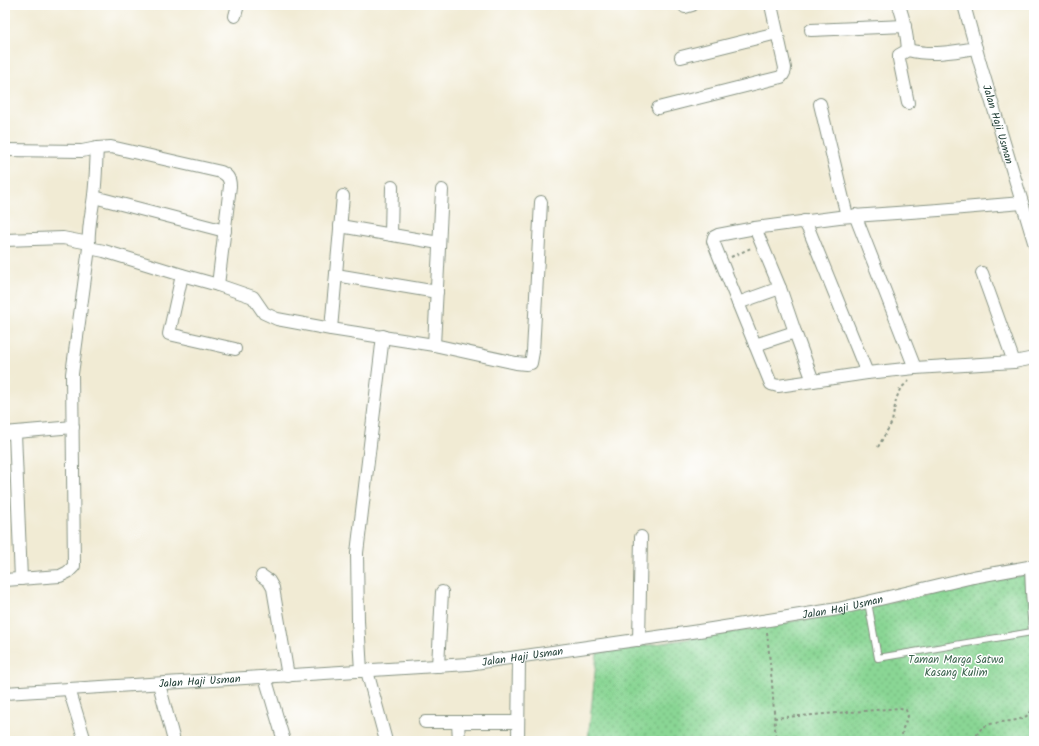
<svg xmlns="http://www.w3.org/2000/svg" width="1039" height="746" font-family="Kalam,sans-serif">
	<defs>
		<pattern id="park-dots" width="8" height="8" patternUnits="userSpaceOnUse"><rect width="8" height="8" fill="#8ad694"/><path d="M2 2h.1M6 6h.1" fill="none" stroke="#70af7a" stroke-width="1.8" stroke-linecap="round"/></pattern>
	</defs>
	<rect width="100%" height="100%" fill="#fff"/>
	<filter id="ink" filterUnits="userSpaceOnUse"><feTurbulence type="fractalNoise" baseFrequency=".025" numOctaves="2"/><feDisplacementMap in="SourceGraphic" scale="8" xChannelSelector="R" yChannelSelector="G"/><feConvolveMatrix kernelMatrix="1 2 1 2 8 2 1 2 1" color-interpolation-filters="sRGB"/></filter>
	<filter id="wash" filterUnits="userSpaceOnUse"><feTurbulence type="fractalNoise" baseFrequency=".012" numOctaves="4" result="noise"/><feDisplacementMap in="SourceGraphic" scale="16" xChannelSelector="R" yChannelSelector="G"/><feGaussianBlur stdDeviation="0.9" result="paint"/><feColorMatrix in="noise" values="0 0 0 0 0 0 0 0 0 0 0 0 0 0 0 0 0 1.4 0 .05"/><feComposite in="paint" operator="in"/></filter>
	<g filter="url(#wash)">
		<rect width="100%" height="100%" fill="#f1ebd4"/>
		<!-- park -->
		<path fill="url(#park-dots)" stroke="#548a64" d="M 1034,573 L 1034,741 L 588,741 L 597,653 L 759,628 Z"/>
	</g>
	<g filter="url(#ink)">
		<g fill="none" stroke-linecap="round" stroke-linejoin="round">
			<defs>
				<path id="service" d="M 868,602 L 878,658 L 1032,632 L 1029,592 L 1028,567"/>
				<g id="minor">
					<path d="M 899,5 C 904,20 907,34 908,50"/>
					<path id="s1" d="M 964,5 L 980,63 L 1034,242"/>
					<path d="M 685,7 L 692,5"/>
					<path d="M 235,16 L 238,5"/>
					<path d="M 811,30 L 905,26"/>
					<path d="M 681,57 L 777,33"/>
					<path d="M 908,103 L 899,59 L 899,55 L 908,50 C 931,56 953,52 976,48"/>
					<path d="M 820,104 L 847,216"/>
					<path d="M 658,108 L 781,77 C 784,74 785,72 785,68 L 771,5"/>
					<path d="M 97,148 L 111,147 L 221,172 C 227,175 230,178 230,186 L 218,285"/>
					<path d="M 5,150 L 82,151 L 97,148 C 96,164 96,179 94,195 C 92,213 87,230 89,248 L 72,374 L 74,566 L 68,572 L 60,576 L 5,580"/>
					<path d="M 94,197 L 225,231"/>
					<path d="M 855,215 L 915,368"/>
					<path d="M 804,221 L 809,230 L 867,373"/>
					<path d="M 340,226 L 439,243"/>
					<path d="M 755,228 L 780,288 L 795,332 L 813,381 L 867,373 L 915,368 L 1014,362 L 1034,358"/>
					<path d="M 391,235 L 392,187"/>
					<path d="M 5,240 L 63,238 L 89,243"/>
					<path d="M 89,248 L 104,251 L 182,275 L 218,285 L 253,297 L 264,313 L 277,319 L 331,329 L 434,345 L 516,363 L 526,364 L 531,363 L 533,352 L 541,202"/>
					<path d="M 982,273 L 1014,362"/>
					<path d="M 182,275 L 169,334 L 235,349"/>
					<path d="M 336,275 L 437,292"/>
					<path d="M 738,303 L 780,288"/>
					<path d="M 331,329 L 343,196"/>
					<path d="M 434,345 L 442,190"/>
					<path d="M 755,345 L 795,332"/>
					<path d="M 813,381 L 778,386 L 771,384 L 721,261 L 713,241 L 714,237 L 718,235 L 755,228 L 839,217 L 939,210 L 1022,203"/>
					<path d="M 5,433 L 73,427"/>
					<path d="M 15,433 L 21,579"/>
					<path d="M 262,576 L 269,581 L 273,588 L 288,676"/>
					<path d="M 639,640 L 641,537"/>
					<path d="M 438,666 L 442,592"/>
					<path d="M 361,671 L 358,621 L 357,553 L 383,336"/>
					<path d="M 367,671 L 386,741"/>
					<path d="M 265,677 L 284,741"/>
					<path d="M 159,684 L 174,741"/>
					<path d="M 69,689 L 85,741"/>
					<path id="s2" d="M 5,693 L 468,664 L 699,631 L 838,609 L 973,577 L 1034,566"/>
					<path d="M 425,722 L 518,722"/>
					<path d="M 458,722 L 459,741"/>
					<path d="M 518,741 L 519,658"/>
				</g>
			</defs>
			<!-- service casing -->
			<use href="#service" stroke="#889484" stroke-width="8"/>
			<!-- minor casing -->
			<use href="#minor" stroke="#889484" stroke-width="14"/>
			<!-- path -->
			<path stroke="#889484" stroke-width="2" stroke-dasharray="3 3" stroke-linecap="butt" d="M 731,257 L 751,248
				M 878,447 L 892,422 L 896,400 L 900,389 L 909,381
				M 767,632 L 772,683 L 776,741
				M 1033,640 L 1034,683
				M 774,718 L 901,708 L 906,710 L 908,716 L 903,728 L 901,741
				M 974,741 C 976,738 977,733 980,730 C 994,715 1031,730 1034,702"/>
			<!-- service -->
			<use href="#service" stroke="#fff" stroke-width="6"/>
			<!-- minor -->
			<use href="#minor" stroke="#fff" stroke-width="12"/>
		</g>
	</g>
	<g text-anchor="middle" stroke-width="3" stroke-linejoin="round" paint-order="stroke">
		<!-- street labels -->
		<g font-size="11" fill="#1f3d34" stroke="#fff">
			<text dy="4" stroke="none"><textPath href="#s1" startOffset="124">Jalan Haji Usman</textPath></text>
			<text dy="4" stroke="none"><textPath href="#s2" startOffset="843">Jalan Haji Usman</textPath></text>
			<text dy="4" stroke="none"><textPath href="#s2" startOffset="519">Jalan Haji Usman</textPath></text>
			<text dy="4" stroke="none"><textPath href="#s2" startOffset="195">Jalan Haji Usman</textPath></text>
		</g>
		<!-- park labels -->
		<g font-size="11" fill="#3a634c" stroke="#fff">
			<text x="956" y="663">Taman Marga Satwa<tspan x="956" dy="13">Kasang Kulim</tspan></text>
		</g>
	</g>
	<!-- margin -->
	<rect width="1039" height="746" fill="none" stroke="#fff" stroke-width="20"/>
</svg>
